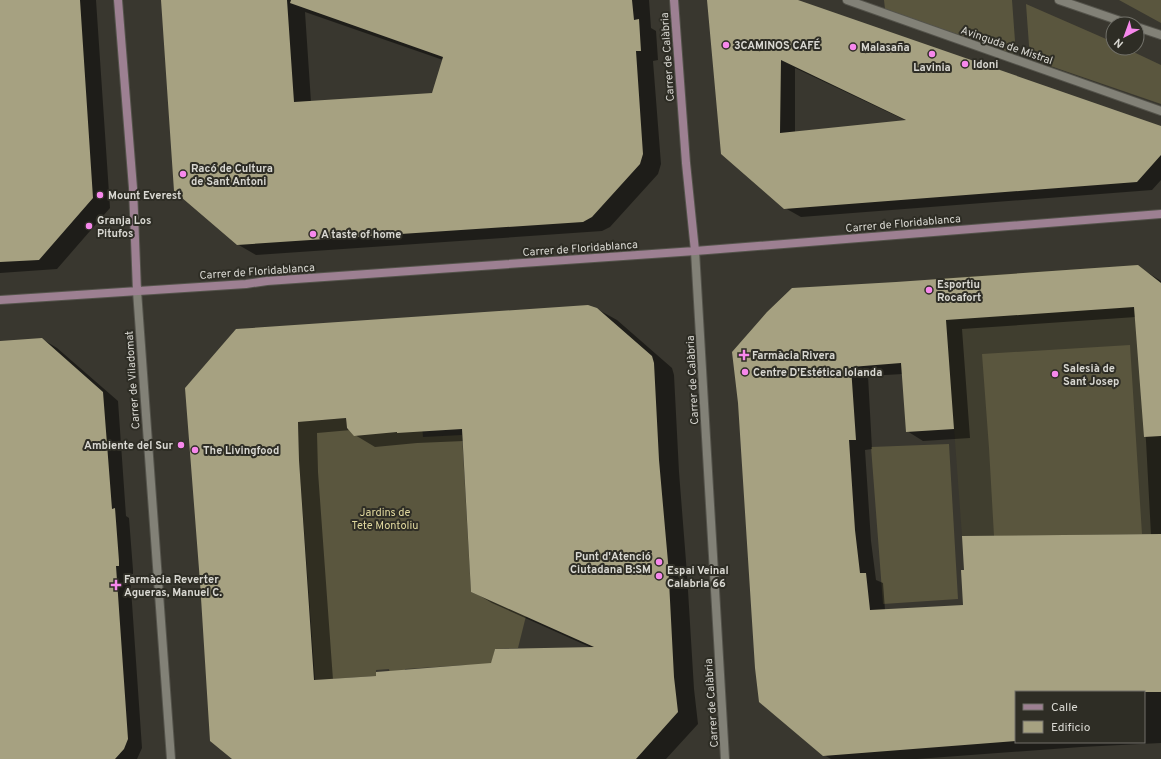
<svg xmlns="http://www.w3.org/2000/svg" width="1161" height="759" font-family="Overpass,sans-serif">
	<rect width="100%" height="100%" fill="#39372f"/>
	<!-- built -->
	<path fill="#403e2f" d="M 1138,265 L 1161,283 L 1161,575 L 994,536 L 962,536 L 943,278 Z"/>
	<!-- garden -->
	<path fill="#5a563e" d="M 884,0 L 1012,0 L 1016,55 L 885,9 Z
		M 1119,0 L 1161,0 L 1161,23 Z
		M 1026,4 L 1113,42 L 1113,48 L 1125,48 L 1161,65 L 1161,104 L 1030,59 Z
		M 1130,345 L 1142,534 L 994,536 L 989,448 L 982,354 Z
		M 346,418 L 347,429 L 422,425 L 423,437 L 462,435 L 471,592 L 526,616 L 518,648 L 495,649 L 491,665 L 468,669 L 467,665 L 405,669 L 404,674 L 390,674 L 389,669 L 376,670 L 376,676 L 315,680 L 299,460 L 298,422 Z
		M 949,444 L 958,599 L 883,604 L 871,447 Z"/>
	<!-- shadow -->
	<path fill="#0007" fill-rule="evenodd" d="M 0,0 L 96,0 L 110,208 L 57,269 L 0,273 Z
		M 163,0 L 649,0 L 651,28 L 656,31 L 658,60 L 653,61 L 661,164 L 658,174 L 610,227 L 602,231 L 256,255 L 237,244 ZM 305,12 L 443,60 L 433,94 L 311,102 Z
		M 708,0 L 795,0 L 1161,127 L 1161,180 L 1152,190 L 801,217 L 785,208 ZM 795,68 L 907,121 L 795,132 Z
		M 1137,266 L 1161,281 L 1161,743 L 1081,747 L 917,759 L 831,759 L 824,755 L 739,403 L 896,283 ZM 1136,317 L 1146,441 L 1151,535 L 964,606 L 885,610 L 883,583 L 876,580 L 871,541 L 865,450 L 872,449 L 868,376 L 903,374 L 907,431 L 923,441 L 970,438 L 962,329 ZM 1016,692 L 1144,692 L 1144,742 L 1016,742 Z
		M 597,309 L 617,320 L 672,368 L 674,375 L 679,472 L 687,574 L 694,689 L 698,724 L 666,759 L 234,759 L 201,582 L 186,389 ZM 351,430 L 355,435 L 375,447 L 417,443 L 464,441 L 472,591 L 492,603 L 592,648 L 492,664 L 377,677 L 333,680 L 318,472 L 317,433 Z
		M 42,339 L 57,348 L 118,401 L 126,516 L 129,518 L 133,570 L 133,574 L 130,574 L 142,748 L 137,759 L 0,759 L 0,342 Z"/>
	<!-- building -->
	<path fill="#a6a181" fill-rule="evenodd" d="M 0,0 L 80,0 L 93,198 L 39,260 L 0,262 Z
		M 161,0 L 287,0 L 294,102 L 432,93 L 443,57 L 290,3 L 291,0 L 632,0 L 634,20 L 639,19 L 641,51 L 636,51 L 643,154 L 640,164 L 592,217 L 583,222 L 237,245 L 174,191 Z
		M 707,0 L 798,0 L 1161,126 L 1161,155 L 1137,182 L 784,209 L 721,154 ZM 781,60 L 906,120 L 780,133 Z
		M 1138,265 L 1161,283 L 1161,436 L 1144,437 L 1134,307 L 946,320 L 954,429 L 906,432 L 901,363 L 851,367 L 856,440 L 849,440 L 855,530 L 860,573 L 866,573 L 870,610 L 963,605 L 961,570 L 964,570 L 962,536 L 1161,534 L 1161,692 L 1016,692 L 1016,741 L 823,756 L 759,702 L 755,668 L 738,403 L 732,352 L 767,312 L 792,288 L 896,282 Z
		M 588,305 L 597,308 L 652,356 L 654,363 L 659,460 L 668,562 L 674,677 L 678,712 L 636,759 L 232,759 L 210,741 L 200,582 L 185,388 L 236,329 ZM 346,418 L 347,428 L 354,436 L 397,432 L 397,433 L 462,429 L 471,592 L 594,647 L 495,649 L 491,663 L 376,672 L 376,676 L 314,680 L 299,460 L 298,422 Z
		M 42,338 L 103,392 L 112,509 L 115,508 L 119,561 L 119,566 L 116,566 L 128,739 L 124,749 L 115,759 L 0,759 L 0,341 Z"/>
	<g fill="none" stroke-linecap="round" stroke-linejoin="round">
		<defs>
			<path id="lane" d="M 847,0 L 1161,111"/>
			<path id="street" d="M 1059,0 L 1129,24
				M 1137,27 L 1161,35
				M 695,251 L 725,759
				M 137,291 L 171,759"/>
			<path id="secondary" d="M 118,0 L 133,188 L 137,291
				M 674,0 L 686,163 L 695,251
				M 0,300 L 246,284 L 267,281 L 695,251 L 1161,214"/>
		</defs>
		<!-- lane casing -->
		<use href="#lane" stroke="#54534b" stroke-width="10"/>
		<!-- street casing -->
		<use href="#street" stroke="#54534b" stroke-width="10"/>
		<!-- secondary casing -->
		<use href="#secondary" stroke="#54534b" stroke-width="10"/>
		<!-- lane -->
		<use href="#lane" stroke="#828177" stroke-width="8"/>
		<!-- street -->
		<use href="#street" stroke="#828177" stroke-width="8"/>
		<!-- secondary -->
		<use href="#secondary" stroke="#9d8092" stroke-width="8"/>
	</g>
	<!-- markers -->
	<g fill="#f788ec" stroke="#2e2d25" stroke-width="1.5">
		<circle cx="726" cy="45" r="4"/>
		<circle cx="853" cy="47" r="4"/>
		<circle cx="932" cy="54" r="4"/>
		<circle cx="965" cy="64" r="4"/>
		<circle cx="183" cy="174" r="4"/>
		<circle cx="100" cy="195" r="4"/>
		<circle cx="89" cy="226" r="4"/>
		<circle cx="313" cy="234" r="4"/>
		<circle cx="929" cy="290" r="4"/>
		<path d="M742 349h4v4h4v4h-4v4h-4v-4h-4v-4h4z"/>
		<circle cx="745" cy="372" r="4"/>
		<circle cx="1055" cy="374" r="4"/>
		<circle cx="181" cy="445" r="4"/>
		<circle cx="195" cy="450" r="4"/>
		<circle cx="659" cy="562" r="4"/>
		<circle cx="659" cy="576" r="4"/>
		<path d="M114 579h4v4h4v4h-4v4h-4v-4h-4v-4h4z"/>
	</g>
	<g text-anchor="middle" stroke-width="4" stroke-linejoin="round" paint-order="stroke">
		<!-- poi labels -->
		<g font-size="11" font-weight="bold" fill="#d9d8d2" stroke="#2e2d25" text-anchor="start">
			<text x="734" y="49">3CAMINOS CAFÉ</text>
			<text x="861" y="51">Malasaña</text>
			<text x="973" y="68">Idoni</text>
			<text x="932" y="71" text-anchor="middle">Lavinia</text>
			<text x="191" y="172">Racó de Cultura<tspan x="191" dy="13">de Sant Antoni</tspan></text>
			<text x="108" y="199">Mount Everest</text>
			<text x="97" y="224">Granja Los<tspan x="97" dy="13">Pitufos</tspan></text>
			<text x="321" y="238">A taste of home</text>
			<text x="937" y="288">Esportiu<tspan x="937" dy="13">Rocafort</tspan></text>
			<text x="752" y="359">Farmàcia Rivera</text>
			<text x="1063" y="372">Salesià de<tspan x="1063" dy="13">Sant Josep</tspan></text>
			<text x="753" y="376">Centre D'Estética Iolanda</text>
			<text x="173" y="449" text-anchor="end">Ambiente del Sur</text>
			<text x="203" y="454">The Livingfood</text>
			<text x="651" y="560" text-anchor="end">Punt d'Atenció<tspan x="651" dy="13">Ciutadana B:SM</tspan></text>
			<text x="667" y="574">Espai Veinal<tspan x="667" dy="13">Calabria 66</tspan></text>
			<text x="124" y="583">Farmàcia Reverter<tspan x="124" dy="13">Agueras, Manuel C.</tspan></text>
		</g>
		<!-- street labels -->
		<g font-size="11" fill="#d9d8d2" stroke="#2e2d25">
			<text transform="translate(1007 45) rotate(19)" y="4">Avinguda de Mistral</text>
			<text transform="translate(667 57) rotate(-94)" y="4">Carrer de Calàbria</text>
			<text transform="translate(903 223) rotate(-5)" y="4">Carrer de Floridablanca</text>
			<text transform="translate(580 248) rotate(-4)" y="4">Carrer de Floridablanca</text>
			<text transform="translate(257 271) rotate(-4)" y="4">Carrer de Floridablanca</text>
			<text transform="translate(132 380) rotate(-94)" y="4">Carrer de Viladomat</text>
			<text transform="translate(692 380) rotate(-93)" y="4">Carrer de Calàbria</text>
			<text transform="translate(711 703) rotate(-94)" y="4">Carrer de Calàbria</text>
		</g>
		<!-- park labels -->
		<g font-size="11" fill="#dfd79d" stroke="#2e2d25">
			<text x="385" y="516">Jardins de<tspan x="385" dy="13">Tete Montoliu</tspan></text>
		</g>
	</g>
	<!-- legend -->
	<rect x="1015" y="691" width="130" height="52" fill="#2e2d25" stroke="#72716a"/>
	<rect x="1023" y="704" width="20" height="6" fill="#9d8092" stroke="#72716a"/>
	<text x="1051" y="711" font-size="12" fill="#d9d8d2">Calle</text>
	<rect x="1023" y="721" width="20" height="12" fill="#a6a181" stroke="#72716a"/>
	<text x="1051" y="731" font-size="12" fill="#d9d8d2">Edificio</text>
	<!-- north arrow -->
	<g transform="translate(1125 36) rotate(221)"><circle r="19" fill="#2e2d25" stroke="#72716a"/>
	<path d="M0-3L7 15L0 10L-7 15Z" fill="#f788ec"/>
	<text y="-6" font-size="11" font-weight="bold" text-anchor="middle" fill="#d9d8d2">N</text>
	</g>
</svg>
